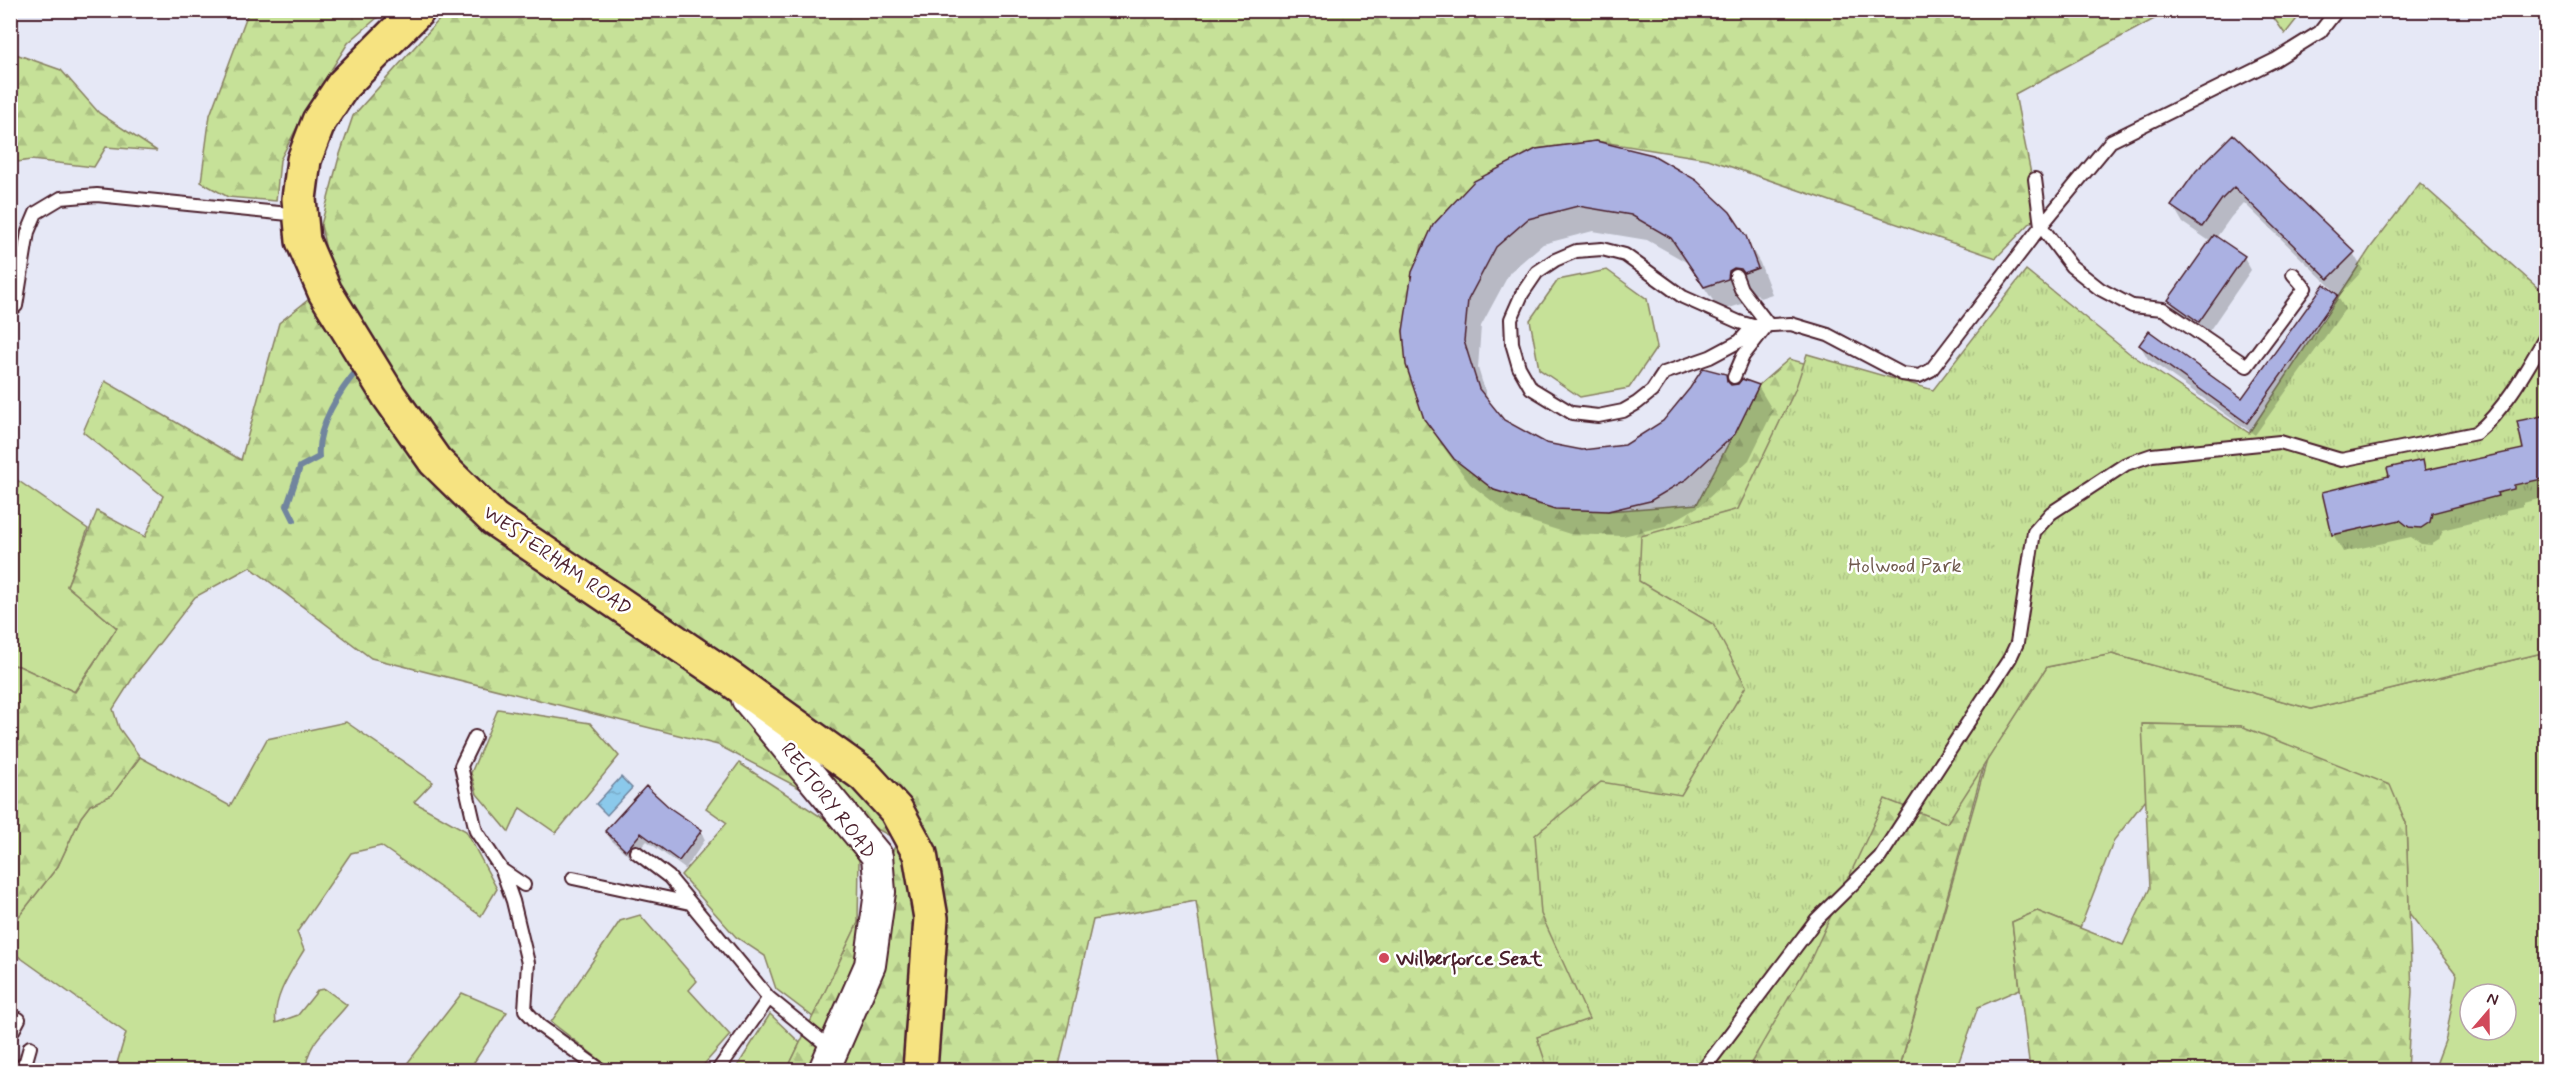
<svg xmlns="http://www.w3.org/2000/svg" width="2557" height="1081" font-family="Mynerve,sans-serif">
	<defs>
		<pattern id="forest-firs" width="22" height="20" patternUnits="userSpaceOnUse" patternTransform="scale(1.5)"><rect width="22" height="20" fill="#c6e198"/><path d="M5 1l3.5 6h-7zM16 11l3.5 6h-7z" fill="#acc183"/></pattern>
		<pattern id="park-tufts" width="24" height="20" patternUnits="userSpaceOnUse" patternTransform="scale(1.5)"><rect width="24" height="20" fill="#c6e198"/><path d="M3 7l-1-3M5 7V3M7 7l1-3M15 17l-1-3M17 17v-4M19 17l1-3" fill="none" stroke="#acc183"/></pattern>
		<pattern id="water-ripples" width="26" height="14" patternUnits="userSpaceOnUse" patternTransform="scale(1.5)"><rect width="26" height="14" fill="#8bc9eb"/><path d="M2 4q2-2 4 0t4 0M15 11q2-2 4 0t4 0" fill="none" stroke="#79acca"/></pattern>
	</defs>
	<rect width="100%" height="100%" fill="#e6e8f6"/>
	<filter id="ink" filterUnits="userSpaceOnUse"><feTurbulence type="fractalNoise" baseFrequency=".0167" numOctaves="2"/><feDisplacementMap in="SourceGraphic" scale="12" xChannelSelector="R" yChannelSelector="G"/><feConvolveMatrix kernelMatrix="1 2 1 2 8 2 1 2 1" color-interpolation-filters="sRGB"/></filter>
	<g filter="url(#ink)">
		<!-- green -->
		<path fill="#c6e198" stroke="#888062" stroke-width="1.5" fill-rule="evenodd" d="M 1607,270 L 1647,299 L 1657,347 L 1629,388 L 1580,397 L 1539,369 L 1530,320 L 1558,280 Z
			M 10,475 L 88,529 L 67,586 L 117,628 L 74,692 L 19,666 L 11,665 Z
			M 2546,652 L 2546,1070 L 2434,1070 L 2446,1038 L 2457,975 L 2409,913 L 2406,823 L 2241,726 L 2143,724 L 2146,799 L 2114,840 L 2080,928 L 2037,911 L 2012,922 L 2020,989 L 1978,1007 L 1956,1070 L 1899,1070 L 1987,760 L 2047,667 L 2112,654 L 2311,709 ZM 2470,994 L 2506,994 L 2506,1030 L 2470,1030 Z
			M 498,709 L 590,723 L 619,756 L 556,833 L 520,808 L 509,832 L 477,794 L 471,773 Z
			M 346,722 L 433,782 L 414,802 L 466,831 L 497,889 L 481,916 L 381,846 L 351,853 L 297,932 L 304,950 C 292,970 272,998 276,1023 L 298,1015 L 318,990 L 325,989 L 347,1005 C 331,1026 306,1042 306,1070 L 115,1070 L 126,1033 L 11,951 L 16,920 L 58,866 L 81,817 L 90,805 L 112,795 L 140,757 L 230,806 L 267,739 Z
			M 739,763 L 841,830 L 859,860 L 858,923 L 813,1017 L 776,989 L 765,956 L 736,937 L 681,875 L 727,823 L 706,808 Z
			M 640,915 L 697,981 L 689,990 L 730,1035 L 699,1070 L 613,1070 L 551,1022 L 620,921 Z
			M 462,993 L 507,1012 L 469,1070 L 402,1070 Z
			M 770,1014 L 800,1043 L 787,1070 L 735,1070 Z"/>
		<!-- forest -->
		<path fill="url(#forest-firs)" stroke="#888062" stroke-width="1.5" d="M 249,10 L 385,11 L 348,43 L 307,108 L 280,160 L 276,201 L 228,197 L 201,182 L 210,115 Z
			M 447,11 L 2169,11 L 2015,94 L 2039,214 L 1996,258 L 1708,159 L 1596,141 L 1536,149 L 1422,245 L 1403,331 L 1424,419 L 1494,490 L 1608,511 L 1697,504 L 1759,385 L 1789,359 L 1899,389 L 2071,451 L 1899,1070 L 1220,1070 L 1196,901 L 1093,920 L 1058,1070 L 787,1070 L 898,840 L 718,745 L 371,658 L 250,567 L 195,597 L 134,676 L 113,709 L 119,728 L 140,757 L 112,795 L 90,805 L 81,817 L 58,866 L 16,920 L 11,949 L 11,665 L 19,666 L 75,692 L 117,628 L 67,586 L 97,511 L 145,537 L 163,496 L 83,432 L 105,381 L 241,460 L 279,323 L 332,281 L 321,225 L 339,157 L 353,116 Z
			M 2269,11 L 2303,11 L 2285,34 Z
			M 10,52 L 61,70 L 99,113 L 157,151 L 106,147 L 94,167 L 31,160 L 11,163 Z
			M 2142,724 L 2241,726 L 2390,785 L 2406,823 L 2412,992 L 2407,1070 L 2030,1070 L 2012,922 L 2037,911 L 2123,945 L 2150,888 Z"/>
		<!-- park -->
		<path fill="url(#park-tufts)" stroke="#888062" stroke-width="1.5" d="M 2420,183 L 2539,289 L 2546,293 L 2546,652 L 2311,709 L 2112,654 L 2047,667 L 1947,823 L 1885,799 L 1810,961 L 1747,1070 L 1548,1070 L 1537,1037 L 1589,1019 L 1541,914 L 1535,835 L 1601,782 L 1681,795 L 1746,686 L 1713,624 L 1639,581 L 1641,536 L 1738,509 L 1795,390 L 1807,354 L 1933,390 L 2026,270 L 2129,353 L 2249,433 L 2371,247 Z"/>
		<!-- water -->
		<path fill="url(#water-ripples)" stroke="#71859e" stroke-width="1.5" d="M 621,777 L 632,788 L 607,815 L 596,804 Z"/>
		<!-- shadow -->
		<path fill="#0003" d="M 2233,136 L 2353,253 L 2363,270 L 2338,297 L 2345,309 L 2255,435 L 2148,359 L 2140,345 L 2243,400 L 2337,293 L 2244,203 L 2231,217 L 2216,238 L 2244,257 L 2251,270 L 2207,334 L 2177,313 L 2170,300 L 2211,242 L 2183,223 L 2173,206 Z
			M 1475,182 L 1744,236 L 1760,263 L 1772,294 L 1760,298 L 1757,294 L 1749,293 L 1743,297 L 1742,304 L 1720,311 L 1688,263 L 1647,240 L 1593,231 L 1543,244 L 1510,272 L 1481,326 L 1478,368 L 1489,404 L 1503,421 L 1546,445 L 1582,452 L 1626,447 L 1664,422 L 1725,376 L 1731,386 L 1758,386 L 1773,411 L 1749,460 L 1701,505 L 1665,526 L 1623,536 L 1570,534 L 1510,515 L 1470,484 L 1441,444 L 1426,418 Z
			M 2546,416 L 2546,497 L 2523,503 L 2523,506 L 2506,510 L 2507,514 L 2442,530 L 2439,540 L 2431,545 L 2421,544 L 2411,537 L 2343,552 L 2333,534 L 2391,477 L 2422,462 L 2427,471 L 2525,450 Z
			M 669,809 L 701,831 L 705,840 L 685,869 L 647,841 L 631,858 L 611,840 L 606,832 Z"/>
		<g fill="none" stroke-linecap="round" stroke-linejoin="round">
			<!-- stream -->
			<path stroke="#71859e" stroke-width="6" d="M 294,520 L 287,506 L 300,467 L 319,457 C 316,427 340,390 359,368"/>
		</g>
		<!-- building -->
		<path fill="#abb1e2" stroke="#4a1f2b" stroke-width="1.5" d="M 2233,134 L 2355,252 L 2328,279 L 2234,187 L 2222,199 L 2202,227 L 2171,206 L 2196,171 Z
			M 1596,141 L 1653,155 L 1696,180 L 1730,212 L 1746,236 L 1758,268 L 1744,273 L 1741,269 L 1734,268 L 1729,271 L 1728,279 L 1704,287 L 1671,238 L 1631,215 L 1578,206 L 1528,219 L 1496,247 L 1468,300 L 1464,341 L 1479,389 L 1504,420 L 1546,443 L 1582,450 L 1625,445 L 1663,421 L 1690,388 L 1703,368 L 1726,374 L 1727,381 L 1731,385 L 1738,384 L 1742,379 L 1759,385 L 1735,434 L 1687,479 L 1650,501 L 1608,511 L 1555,509 L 1494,490 L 1454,459 L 1424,419 L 1406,365 L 1403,331 L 1412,272 L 1433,225 L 1474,181 L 1536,149 Z
			M 2214,235 L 2245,256 L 2199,322 L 2168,300 Z
			M 2324,284 L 2338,295 L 2247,423 L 2139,345 L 2149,331 L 2242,398 Z
			M 2547,415 L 2547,478 L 2514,485 L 2514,489 L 2497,493 L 2498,496 L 2432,513 L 2430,522 L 2421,528 L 2409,527 L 2400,520 L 2332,535 L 2322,492 L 2389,476 L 2387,468 L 2423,460 L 2425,470 L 2523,449 L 2517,421 Z
			M 646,786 L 670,808 L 702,830 L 679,861 L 641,833 L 626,851 L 605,831 Z"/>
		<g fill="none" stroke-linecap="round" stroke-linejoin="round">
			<defs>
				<path id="service" d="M 2035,179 L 2041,226 L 2071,266 L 2100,289 L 2132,306 L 2163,309 L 2247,366 L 2305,288 L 2293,274
					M 16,306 L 28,232 L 36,213 L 61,198 L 97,195 L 299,215
					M 1753,326 L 1740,341 L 1710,357 L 1664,373 L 1652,391 L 1637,403 L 1623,411 L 1598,416 L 1572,413 L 1531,388 L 1519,367 L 1512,343 L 1511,319 L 1522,294 L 1537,272 L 1555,260 L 1576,251 L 1602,249 L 1625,255 L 1683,297 L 1739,322 L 1753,326 L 1791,324 L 1828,335 L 1902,374 L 1919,376 L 1931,370 L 2041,226 L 2111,141 L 2275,60 L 2320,32 L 2337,10
					M 1734,377 L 1743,356 L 1768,324 L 1741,289 L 1736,276
					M 475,737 L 461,766 L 476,831 L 502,870 L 524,885
					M 636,852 L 669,877 L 769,998 L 833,1050
					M 502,870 L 513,901 L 528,963 L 525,1010 L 540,1026 L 601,1070
					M 573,878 L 690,903
					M 10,1036 L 19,1019
					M 18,1070 L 26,1061 L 30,1047
					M 718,1070 L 769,998
					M 1703,1070 L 1816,920 L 1880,857 L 2010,658 L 2017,643 L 2034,532 L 2051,513 L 2126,464 L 2152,455 L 2280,442 L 2341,460 L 2476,433 C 2505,410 2528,367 2546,336"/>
				<path id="tertiary" d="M 747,699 L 877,856 L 880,892 L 870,965 L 824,1070"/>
				<path id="primary" d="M 418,10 L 343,85 L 319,121 L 304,160 L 299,199 L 303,241 L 325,292 L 389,396 L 435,461 L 494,519 L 732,680 L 864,775 L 896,810 L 920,854 L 931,918 L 920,1070"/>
			</defs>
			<!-- service casing -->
			<use href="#service" stroke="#4a1f2b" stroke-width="16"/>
			<!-- tertiary casing -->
			<use href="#tertiary" stroke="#4a1f2b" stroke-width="34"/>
			<!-- primary casing -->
			<use href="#primary" stroke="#4a1f2b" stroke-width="38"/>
			<!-- service -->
			<use href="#service" stroke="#fff" stroke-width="12"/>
			<!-- tertiary -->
			<use href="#tertiary" stroke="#fff" stroke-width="30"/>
			<!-- primary -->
			<use href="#primary" stroke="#f6e381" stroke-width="33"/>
		</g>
	</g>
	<!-- markers -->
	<circle fill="#d1495b" stroke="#fff" stroke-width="2" cx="1384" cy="958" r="6"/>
	<g text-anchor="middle" stroke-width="5" stroke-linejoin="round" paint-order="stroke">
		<!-- street labels -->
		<g font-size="20" fill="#4a1f2b" stroke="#fff">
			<text transform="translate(558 560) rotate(35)" y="7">WESTERHAM ROAD</text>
			<text transform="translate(829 800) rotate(52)" y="7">RECTORY ROAD</text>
		</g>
		<!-- park labels -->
		<g font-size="20" fill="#6f594c" stroke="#fff">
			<text x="1905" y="572">Holwood Park</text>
		</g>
		<!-- poi labels -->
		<g font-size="20" font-weight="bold" fill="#4a1f2b" stroke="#fff" text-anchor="start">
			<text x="1396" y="965">Wilberforce Seat</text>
		</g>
	</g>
	<!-- margin -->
	<rect width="2557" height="1081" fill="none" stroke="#fff" stroke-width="36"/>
	<rect x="18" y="18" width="2521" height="1045" fill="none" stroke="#4a1f2b" stroke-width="2" filter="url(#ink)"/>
	<!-- north arrow -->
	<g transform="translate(2488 1012) rotate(20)"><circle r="28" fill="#ffffff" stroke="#b7a5aa" stroke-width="1.5"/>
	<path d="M0-4.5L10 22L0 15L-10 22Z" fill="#d1495b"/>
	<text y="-9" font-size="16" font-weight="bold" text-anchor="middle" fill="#4a1f2b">N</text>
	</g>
</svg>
